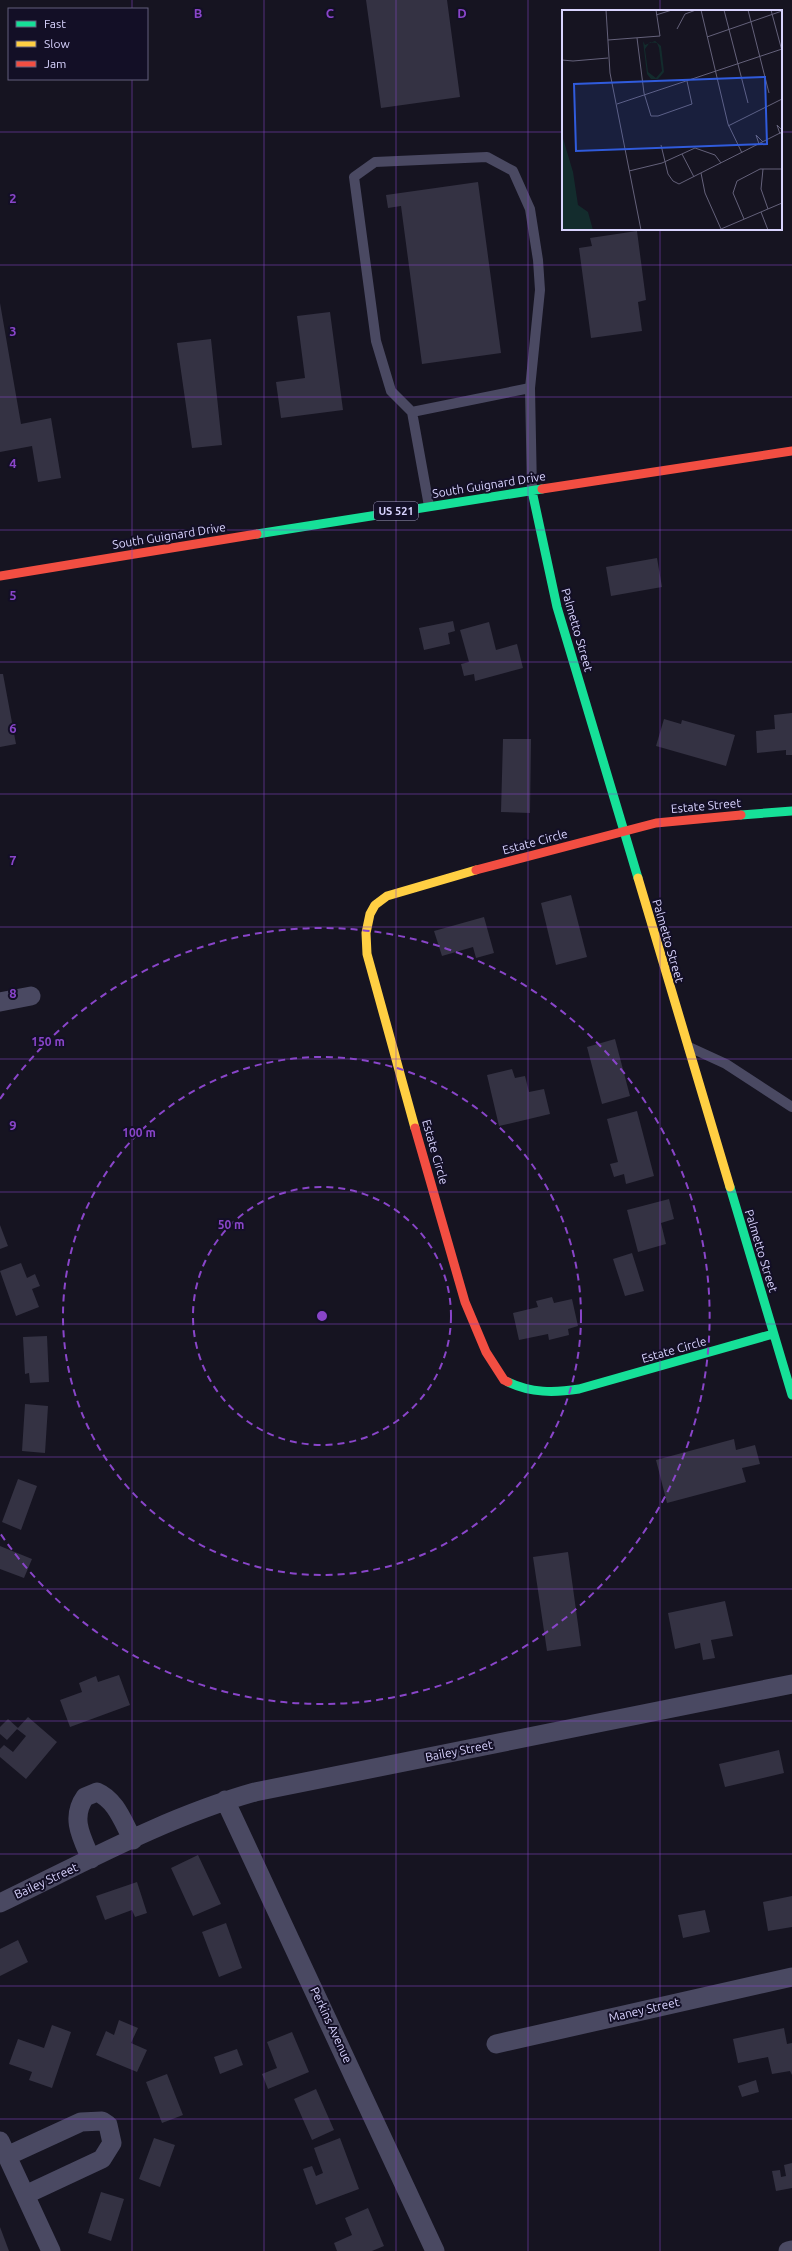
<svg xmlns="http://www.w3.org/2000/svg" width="792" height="2251" font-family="Ubuntu,sans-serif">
	<rect width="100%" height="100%" fill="#161421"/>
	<!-- building -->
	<path fill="#343243" d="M 366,0 L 447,0 L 460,97 L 381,108 Z
		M 478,182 L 501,353 L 422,364 L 401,206 L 388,208 L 386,195 Z
		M 637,231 L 646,300 L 638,302 L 642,331 L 591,338 L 579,248 L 592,246 L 590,238 Z
		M 0,303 L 21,424 L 51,418 L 61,478 L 38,482 L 32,446 L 0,452 Z
		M 330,312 L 343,410 L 281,418 L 276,382 L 305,378 L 297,316 Z
		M 211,339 L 222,445 L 192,448 L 177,343 Z
		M 657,558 L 662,587 L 611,596 L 606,567 Z
		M 453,621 L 455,631 L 448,633 L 450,644 L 424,650 L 419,628 Z
		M 489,622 L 496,650 L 517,644 L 523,668 L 475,681 L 474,674 L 464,676 L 461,664 L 469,662 L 460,630 Z
		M 0,674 L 3,674 L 16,744 L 0,747 Z
		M 792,713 L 792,755 L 786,755 L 786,750 L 757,753 L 756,731 L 775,729 L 774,715 Z
		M 664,719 L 681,724 L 682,720 L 735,735 L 726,766 L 656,746 Z
		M 503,739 L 531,739 L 530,813 L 501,812 Z
		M 571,895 L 587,957 L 556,965 L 541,903 Z
		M 484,917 L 494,953 L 476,958 L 473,947 L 442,956 L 434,931 Z
		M 615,1039 L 630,1096 L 602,1104 L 587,1047 Z
		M 512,1069 L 515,1078 L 525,1076 L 529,1092 L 544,1089 L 550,1114 L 499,1126 L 487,1075 Z
		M 637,1111 L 654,1176 L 626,1184 L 624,1174 L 614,1177 L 610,1164 L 618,1162 L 607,1119 Z
		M 669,1199 L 674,1219 L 661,1223 L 666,1244 L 638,1252 L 627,1210 Z
		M 0,1225 L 8,1246 L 0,1249 Z
		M 632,1253 L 644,1291 L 625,1296 L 613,1259 Z
		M 21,1263 L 27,1278 L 35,1274 L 40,1286 L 32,1289 L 39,1307 L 16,1316 L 0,1271 Z
		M 552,1297 L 554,1303 L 572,1299 L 578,1326 L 568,1329 L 569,1335 L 549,1340 L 548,1334 L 519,1340 L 513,1313 L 538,1307 L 536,1301 Z
		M 47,1336 L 49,1382 L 30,1383 L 29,1373 L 25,1374 L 23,1337 Z
		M 25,1404 L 48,1406 L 45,1453 L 22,1451 Z
		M 734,1439 L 736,1450 L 755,1445 L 760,1464 L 742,1468 L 746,1482 L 667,1503 L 656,1460 Z
		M 18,1479 L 37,1486 L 21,1530 L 2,1522 Z
		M 0,1546 L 32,1559 L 24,1578 L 0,1569 Z
		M 568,1552 L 581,1646 L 547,1651 L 533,1557 Z
		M 725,1601 L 733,1636 L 711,1640 L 715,1658 L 703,1660 L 700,1643 L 675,1649 L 668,1613 Z
		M 119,1675 L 130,1705 L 70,1727 L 60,1700 L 82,1692 L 79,1683 L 96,1676 L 98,1682 Z
		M 28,1717 L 57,1742 L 26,1779 L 0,1757 L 0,1749 L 4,1745 L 13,1752 L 26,1736 L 17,1729 Z
		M 8,1719 L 18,1728 L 7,1740 L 0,1734 L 0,1727 Z
		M 779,1750 L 784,1773 L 725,1787 L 719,1764 Z
		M 198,1855 L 221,1904 L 193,1916 L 171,1868 Z
		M 137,1882 L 147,1913 L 135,1917 L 132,1910 L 105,1920 L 96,1896 Z
		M 792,1896 L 792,1927 L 768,1931 L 763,1902 Z
		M 705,1910 L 710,1932 L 683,1938 L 678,1915 Z
		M 226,1923 L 242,1968 L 219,1977 L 202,1932 Z
		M 18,1940 L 28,1962 L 0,1976 L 0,1949 Z
		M 119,2020 L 138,2028 L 131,2043 L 147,2050 L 137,2072 L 96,2055 L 106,2031 L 114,2035 Z
		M 52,2025 L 71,2032 L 52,2088 L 29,2080 L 32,2072 L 9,2064 L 18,2039 L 44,2048 Z
		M 784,2028 L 787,2044 L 792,2043 L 792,2075 L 790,2071 L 772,2074 L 768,2057 L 738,2063 L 733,2039 Z
		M 292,2032 L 309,2072 L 268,2089 L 262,2074 L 277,2068 L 267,2042 Z
		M 237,2049 L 243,2065 L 220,2074 L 214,2057 Z
		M 167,2074 L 183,2115 L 162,2123 L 146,2082 Z
		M 756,2080 L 759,2092 L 742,2097 L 738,2086 Z
		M 316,2089 L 334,2130 L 312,2140 L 294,2099 Z
		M 154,2138 L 175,2145 L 160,2187 L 139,2179 Z
		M 340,2138 L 359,2189 L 316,2205 L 303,2169 L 312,2166 L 316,2176 L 323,2173 L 314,2148 Z
		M 792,2163 L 792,2188 L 776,2191 L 772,2171 L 780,2170 L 781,2177 L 786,2176 L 784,2165 Z
		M 101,2192 L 124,2199 L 111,2241 L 88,2233 Z
		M 368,2208 L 384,2246 L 372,2251 L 337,2251 L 334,2243 L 352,2235 L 345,2218 Z
		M 0,2227 L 9,2251 L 0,2251 Z"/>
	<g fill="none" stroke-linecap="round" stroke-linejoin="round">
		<!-- lane -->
		<path stroke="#4a4962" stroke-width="10" d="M 412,412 L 391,391 L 376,341 L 354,177 L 375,162 L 487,157 L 513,171 L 530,209 L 538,260 L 540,290 L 530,388
			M 429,506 L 412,412 L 530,388 L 532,491
			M 689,1047 L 726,1064 L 792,1107"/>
		<!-- street -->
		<path stroke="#4a4962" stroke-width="19" d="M 0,1002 L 31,996
			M 225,1800 L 435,2251
			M 91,1859 C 82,1838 70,1818 85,1797 L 97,1792 C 116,1800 123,1822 133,1840
			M 0,1903 C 83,1863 166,1817 255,1792 L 792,1684
			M 496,2044 L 792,1977
			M 0,2141 L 51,2251
			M 7,2156 L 81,2122 L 102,2121 L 108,2125 L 112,2143 L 102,2159 L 25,2195
			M 788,2251 L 792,2250"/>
		<!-- fast -->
		<path stroke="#16e098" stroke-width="9" d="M 532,491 L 557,607 L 638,878
			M 257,534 L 542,489
			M 741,815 L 792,811
			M 730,1187 L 792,1395
			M 508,1382 C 531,1393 554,1393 579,1389 L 773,1334"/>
		<!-- slow -->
		<path stroke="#ffcf43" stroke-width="9" d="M 638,878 L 730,1187
			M 415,1128 L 367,954 L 366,933 L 370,914 L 375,905 L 387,896 L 476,870"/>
		<!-- jam -->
		<path stroke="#f24e42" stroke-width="9" d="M 542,489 L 792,451
			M 0,576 L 257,534
			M 476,870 L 656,823 L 741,815
			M 415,1128 L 465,1302 L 486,1352 L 504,1380 L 508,1382"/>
	</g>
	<!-- grid -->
	<path fill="none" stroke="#8945c9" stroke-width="1" stroke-opacity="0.55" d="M 132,0 L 132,9M 264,0 L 264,2251M 396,0 L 396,2251M 528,0 L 528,2251M 660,0 L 660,11M 132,79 L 132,2251M 0,132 L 563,132M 781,132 L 792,132M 660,229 L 660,2251M 0,265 L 792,265M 0,397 L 792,397M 0,530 L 792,530M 0,662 L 792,662M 0,794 L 792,794M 0,927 L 792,927M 0,1059 L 792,1059M 0,1192 L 792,1192M 0,1324 L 792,1324M 0,1457 L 792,1457M 0,1589 L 792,1589M 0,1721 L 792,1721M 0,1854 L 792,1854M 0,1986 L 792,1986M 0,2119 L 792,2119"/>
	<!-- distance rings -->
	<g fill="none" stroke="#8945c9" stroke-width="2" stroke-dasharray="7 5">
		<circle cx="322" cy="1316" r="129"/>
		<circle cx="322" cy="1316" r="259"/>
		<path d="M0 1099A388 388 0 1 1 0 1533"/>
	</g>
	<g text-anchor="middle" stroke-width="4" stroke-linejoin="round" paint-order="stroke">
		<!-- shield labels -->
		<rect fill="#130f26" stroke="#9e99be" stroke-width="1" x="374" y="502" width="44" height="18" rx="3"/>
		<g font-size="11" font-weight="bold" fill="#d9d4ff">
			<text x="396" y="515">US 521</text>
		</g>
		<!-- street labels -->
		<g font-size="12" fill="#d9d4ff" stroke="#130f26">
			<text transform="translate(489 485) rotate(-9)" y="4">South Guignard Drive</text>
			<text transform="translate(169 536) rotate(-9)" y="4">South Guignard Drive</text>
			<text transform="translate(577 630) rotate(74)" y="4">Palmetto Street</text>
			<text transform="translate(706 806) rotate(-5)" y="4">Estate Street</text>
			<text transform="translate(535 842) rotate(-15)" y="4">Estate Circle</text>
			<text transform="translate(668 941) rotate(74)" y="4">Palmetto Street</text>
			<text transform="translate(435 1152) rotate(74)" y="4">Estate Circle</text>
			<text transform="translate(761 1251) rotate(73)" y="4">Palmetto Street</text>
			<text transform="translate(674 1350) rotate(-16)" y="4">Estate Circle</text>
			<text transform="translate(459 1751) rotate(-11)" y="4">Bailey Street</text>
			<text transform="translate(46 1881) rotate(-25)" y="4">Bailey Street</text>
			<text transform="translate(644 2010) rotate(-13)" y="4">Maney Street</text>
			<text transform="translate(331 2025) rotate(65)" y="4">Perkins Avenue</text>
		</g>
	</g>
	<!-- overview -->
	<g transform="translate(562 10)">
		<rect width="220" height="220" fill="#161421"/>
		<path d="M 81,31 L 83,35 L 93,31 L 99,36 L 102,62 L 96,69 L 89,69 L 85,64 ZM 88,32 L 95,33 L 97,38 L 100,61 L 94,68 L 86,62 L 83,39 ZM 0,125 L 11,162 L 16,195 L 26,202 L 31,220 L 0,220 Z" fill="#132c2d" fill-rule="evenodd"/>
		<path fill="none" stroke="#64617a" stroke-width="1" d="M 44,0 L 48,63 L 79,220M 139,0 L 166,114 L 180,143M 162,0 L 186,93M 186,0 L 207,83M 209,0 L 220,41M 94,5 L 110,0M 115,19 L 123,4 L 134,0M 145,27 L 220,1M 75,28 L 82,83 L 89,106 L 96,106 L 130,94 L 125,71M 46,30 L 98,26 L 94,0M 0,50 L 11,51 L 46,48M 55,94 L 220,39M 166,116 L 220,89M 218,124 L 215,115 L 220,120M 197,134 L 194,125 L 201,132M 99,135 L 106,164 L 111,171 L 117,174 L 220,122M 120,144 L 132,167M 201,159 L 199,179 L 206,199M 67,161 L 100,153 L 133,138 L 153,145 L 159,153M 139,163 L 143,183 L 159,219M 199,202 L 206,220M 182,209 L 171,183 L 175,171 L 198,159 L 220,159M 159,219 L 220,193"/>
		<path fill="#305bdc" fill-opacity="0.15" stroke="#305bdc" stroke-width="2" d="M 203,67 L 205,134 L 14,141 L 12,74 Z"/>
		<rect width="220" height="220" fill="none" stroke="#d9d4ff" stroke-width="2"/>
	</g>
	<g font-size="13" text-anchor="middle" font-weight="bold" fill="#8945c9" stroke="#130f26" stroke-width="4" stroke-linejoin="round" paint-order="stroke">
		<text x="198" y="18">B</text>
		<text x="330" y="18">C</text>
		<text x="462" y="18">D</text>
		<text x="13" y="203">2</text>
		<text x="13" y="336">3</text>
		<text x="13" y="468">4</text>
		<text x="13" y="600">5</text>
		<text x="13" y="733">6</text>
		<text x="13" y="865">7</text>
		<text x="13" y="998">8</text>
		<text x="13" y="1130">9</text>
	</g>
	<circle cx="322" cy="1316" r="6" fill="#8945c9" stroke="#130f26" stroke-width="2"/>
	<g font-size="12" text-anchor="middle" font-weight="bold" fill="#8945c9" stroke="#130f26" stroke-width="4" stroke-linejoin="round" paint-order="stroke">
		<text x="48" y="1046">150 m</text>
		<text x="139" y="1137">100 m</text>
		<text x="231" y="1229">50 m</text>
	</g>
	<!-- legend -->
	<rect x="8" y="8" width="140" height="72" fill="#130f26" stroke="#625e7d"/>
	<rect x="16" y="21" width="20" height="6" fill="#16e098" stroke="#625e7d"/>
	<text x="44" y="28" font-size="12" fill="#d9d4ff">Fast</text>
	<rect x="16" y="41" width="20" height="6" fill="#ffcf43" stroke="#625e7d"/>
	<text x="44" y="48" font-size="12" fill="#d9d4ff">Slow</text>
	<rect x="16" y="61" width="20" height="6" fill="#f24e42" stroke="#625e7d"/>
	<text x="44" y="68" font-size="12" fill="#d9d4ff">Jam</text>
</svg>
